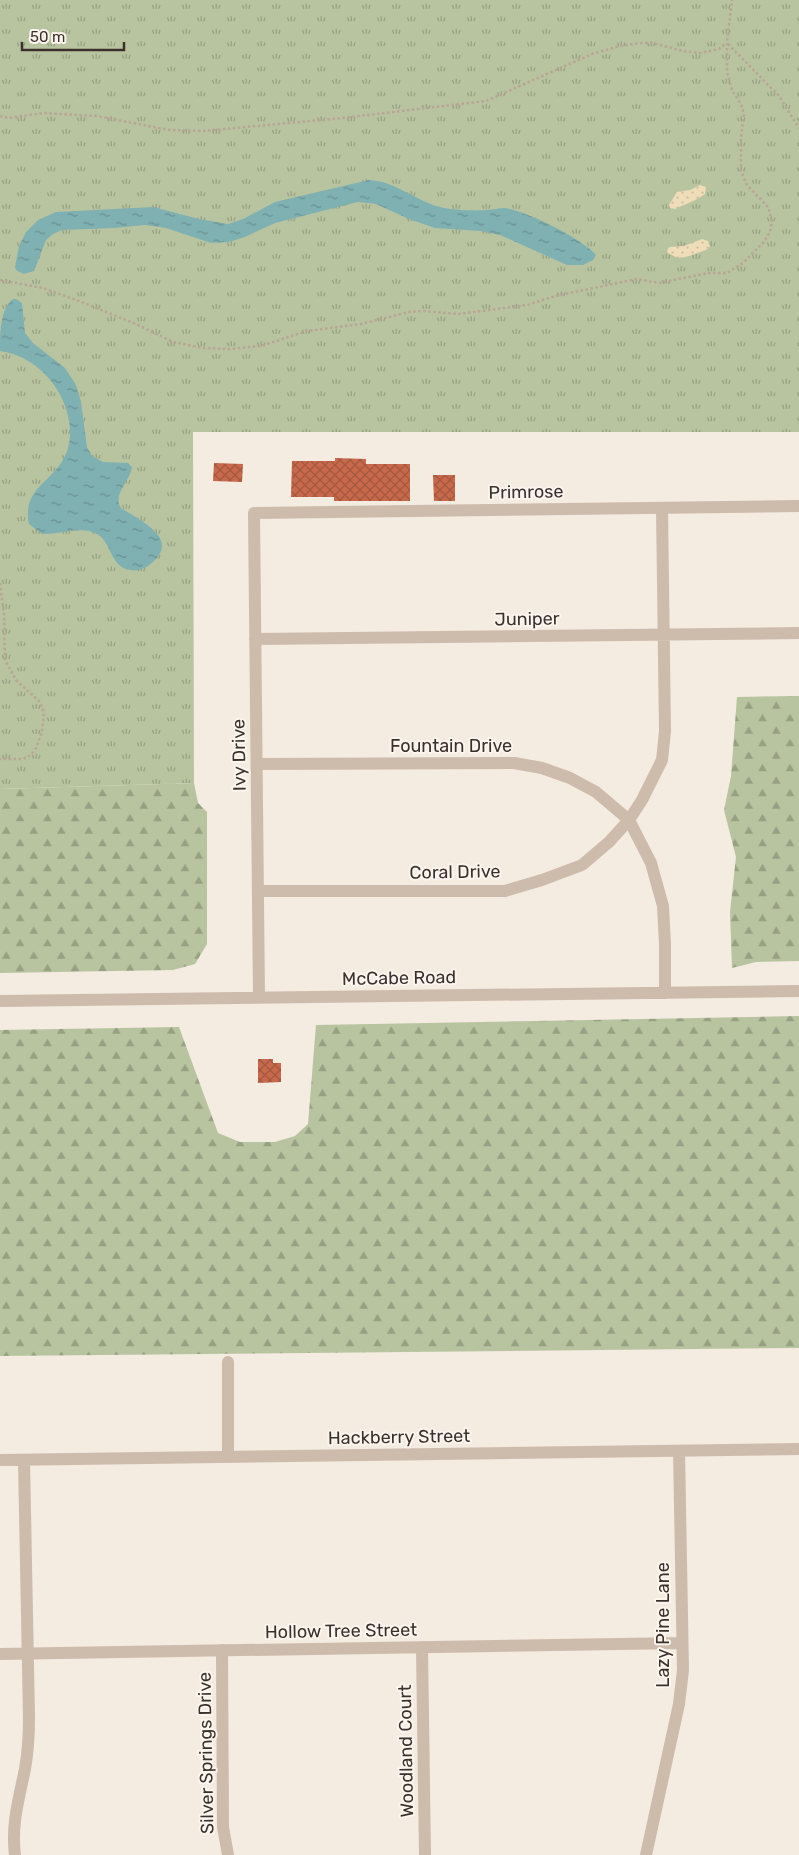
<svg xmlns="http://www.w3.org/2000/svg" width="799" height="1855" font-family="Rubik,sans-serif">
	<defs>
		<pattern id="grass-tufts" width="24" height="20" patternUnits="userSpaceOnUse" patternTransform="scale(1.25)"><rect width="24" height="20" fill="#b8c4a0"/><path d="M3 7l-1-3M5 7V3M7 7l1-3M15 17l-1-3M17 17v-4M19 17l1-3" fill="none" stroke="#97a083"/></pattern>
		<pattern id="forest-firs" width="22" height="20" patternUnits="userSpaceOnUse" patternTransform="scale(1.25)"><rect width="22" height="20" fill="#b8c4a0"/><path d="M5 1l3.5 6h-7zM16 11l3.5 6h-7z" fill="#97a083"/></pattern>
		<pattern id="sand-dots" width="8" height="8" patternUnits="userSpaceOnUse" patternTransform="scale(1.25)"><rect width="8" height="8" fill="#efdcb8"/><path d="M2 2h.1M6 6h.1" fill="none" stroke="#cebd9e" stroke-width="1.8" stroke-linecap="round"/></pattern>
		<pattern id="water-ripples" width="26" height="14" patternUnits="userSpaceOnUse" patternTransform="scale(1.25)"><rect width="26" height="14" fill="#7fb0b2"/><path d="M2 4q2-2 4 0t4 0M15 11q2-2 4 0t4 0" fill="none" stroke="#699091"/></pattern>
		<pattern id="building-cross-hatch" width="8" height="8" patternUnits="userSpaceOnUse" patternTransform="scale(1.25)"><rect width="8" height="8" fill="#c8694b"/><path d="M0 0l8 8M0 8l8-8" fill="none" stroke="#a4573f"/></pattern>
	</defs>
	<rect width="100%" height="100%" fill="#f4ebe1"/>
	<!-- grass -->
	<path fill="url(#grass-tufts)" d="M 0,0 L 799,0 L 799,432 L 193,432 L 194,783 L 0,789 Z"/>
	<!-- forest -->
	<path fill="url(#forest-firs)" d="M 799,696 L 799,961 L 756,962 L 732,968 L 730,912 L 736,857 L 724,810 L 731,776 L 737,697 Z
		M 194,783 L 198,803 L 207,812 L 207,944 L 195,964 L 173,970 L 0,973 L 0,789 Z
		M 799,1016 L 799,1348 L 0,1356 L 0,1030 L 179,1027 L 218,1133 L 240,1142 L 275,1142 L 295,1136 L 308,1124 L 316,1025 Z"/>
	<!-- sand -->
	<path fill="url(#sand-dots)" d="M 700,185 L 706,187 L 705,194 C 696,201 685,204 675,209 L 670,208 L 669,205 L 677,192 L 690,190 Z
		M 702,239 L 708,241 L 710,247 C 705,252 701,251 695,254 C 684,258 677,260 667,252 L 668,248 L 670,247 L 684,246 Z"/>
	<!-- water -->
	<path fill="url(#water-ripples)" d="M 369,180 C 395,181 416,201 440,207 C 450,210 476,211 486,210 C 492,210 499,208 505,208 C 526,211 583,239 596,255 L 593,260 L 583,265 L 567,265 L 500,235 L 480,231 L 435,228 L 409,219 L 376,204 L 358,202 L 275,223 L 245,237 L 229,242 L 211,243 L 166,228 L 145,225 L 114,228 L 62,230 L 53,234 L 46,240 L 34,271 L 24,274 L 16,270 L 15,267 L 19,246 L 26,232 L 38,220 L 56,212 L 153,207 L 199,219 L 228,224 L 243,219 L 275,202 Z
		M 13,299 L 16,299 L 22,303 L 25,333 L 33,343 L 65,368 L 76,385 L 81,402 L 87,447 L 92,456 L 103,462 L 128,463 L 132,467 C 130,482 112,494 121,508 C 139,520 179,537 154,561 C 148,567 139,572 130,570 C 109,567 112,540 95,533 C 78,526 59,535 42,534 L 29,524 C 23,491 45,486 61,463 C 78,439 69,403 51,381 C 38,365 21,354 0,351 C 0,334 0,309 13,299 Z"/>
	<!-- building -->
	<path fill="url(#building-cross-hatch)" d="M 335,458 L 366,459 L 366,464 L 410,464 L 410,501 L 334,501 L 334,497 L 291,497 L 292,461 L 335,461 Z
		M 214,463 L 243,464 L 242,482 L 213,481 Z
		M 433,475 L 455,475 L 455,501 L 434,501 Z
		M 258,1059 L 273,1059 L 273,1063 L 281,1063 L 281,1082 L 258,1083 Z"/>
	<g fill="none" stroke-linecap="round" stroke-linejoin="round">
		<!-- path -->
		<path stroke="#b9a596" stroke-width="2.5" stroke-dasharray="2.5 2.5" stroke-linecap="butt" d="M 728,44 L 779,96 L 799,128
			M 0,116 L 8,118 L 43,113 L 97,116 L 169,130 L 203,131 L 342,118 L 486,101 L 592,54 L 620,46 L 641,43 L 653,43 L 683,51 L 700,53 L 719,49 L 726,43
			M 0,280 L 43,288 L 79,301 L 136,324 L 173,342 L 203,348 L 230,349 L 261,346 L 307,331 L 361,324 L 409,312 L 422,311 L 459,314 L 527,305 L 555,296 L 637,279 L 659,283 L 708,273 L 727,273 L 743,263 L 763,243 L 770,232 L 772,221 L 768,207 L 747,185 L 741,171 L 741,137 L 744,114 L 741,104 L 732,90 L 727,72 L 727,42 L 732,0
			M 0,583 L 4,614 L 5,660 L 16,680 L 40,702 L 44,713 L 42,732 L 36,748 L 31,755 L 23,759 L 0,759"/>
		<!-- minor -->
		<path stroke="#cdbbac" stroke-width="12" d="M 255,639 L 799,633
			M 257,764 L 514,763 L 542,768 L 570,778 L 596,792 L 629,820 L 651,863 L 663,906 L 665,944 L 665,993
			M 258,891 L 505,891 L 542,880 L 582,865 L 609,842 L 629,820 L 642,800 L 662,760 L 665,731 L 662,508
			M 259,997 L 254,513 L 799,506
			M 0,1001 L 799,991
			M 228,1362 L 228,1457
			M 0,1460 L 799,1449
			M 422,1647 L 425,1855
			M 222,1650 L 223,1827 L 228,1855
			M 0,1654 L 682,1643
			M 15,1855 C 11,1825 19,1798 25,1769 C 28,1752 29,1735 29,1718 L 24,1460
			M 646,1855 L 679,1704 L 683,1670 L 679,1451"/>
	</g>
	<g text-anchor="middle" stroke-width="4" stroke-linejoin="round" paint-order="stroke">
		<!-- street labels -->
		<g font-size="18" fill="#3b302b" stroke="#fbf5ee">
			<text transform="translate(526 492) rotate(-1)" y="6">Primrose</text>
			<text transform="translate(527 619) rotate(-1)" y="6">Juniper</text>
			<text x="451" y="752">Fountain Drive</text>
			<text transform="translate(239 755) rotate(-91)" y="6">Ivy Drive</text>
			<text transform="translate(455 872) rotate(-1)" y="6">Coral Drive</text>
			<text transform="translate(399 978) rotate(-1)" y="6">McCabe Road</text>
			<text transform="translate(399 1437) rotate(-1)" y="6">Hackberry Street</text>
			<text transform="translate(663 1625) rotate(-90)" y="6">Lazy Pine Lane</text>
			<text transform="translate(341 1631) rotate(-1)" y="6">Hollow Tree Street</text>
			<text transform="translate(406 1751) rotate(-91)" y="6">Woodland Court</text>
			<text transform="translate(206 1753) rotate(-91)" y="6">Silver Springs Drive</text>
		</g>
	</g>
	<!-- scale -->
	<path d="M22 42v8h102v-8" fill="none" stroke="#3b302b" stroke-width="2.5"/>
	<text x="30" y="42" font-size="15" fill="#3b302b" stroke="#fbf5ee" stroke-width="4" paint-order="stroke">50 m</text>
</svg>
